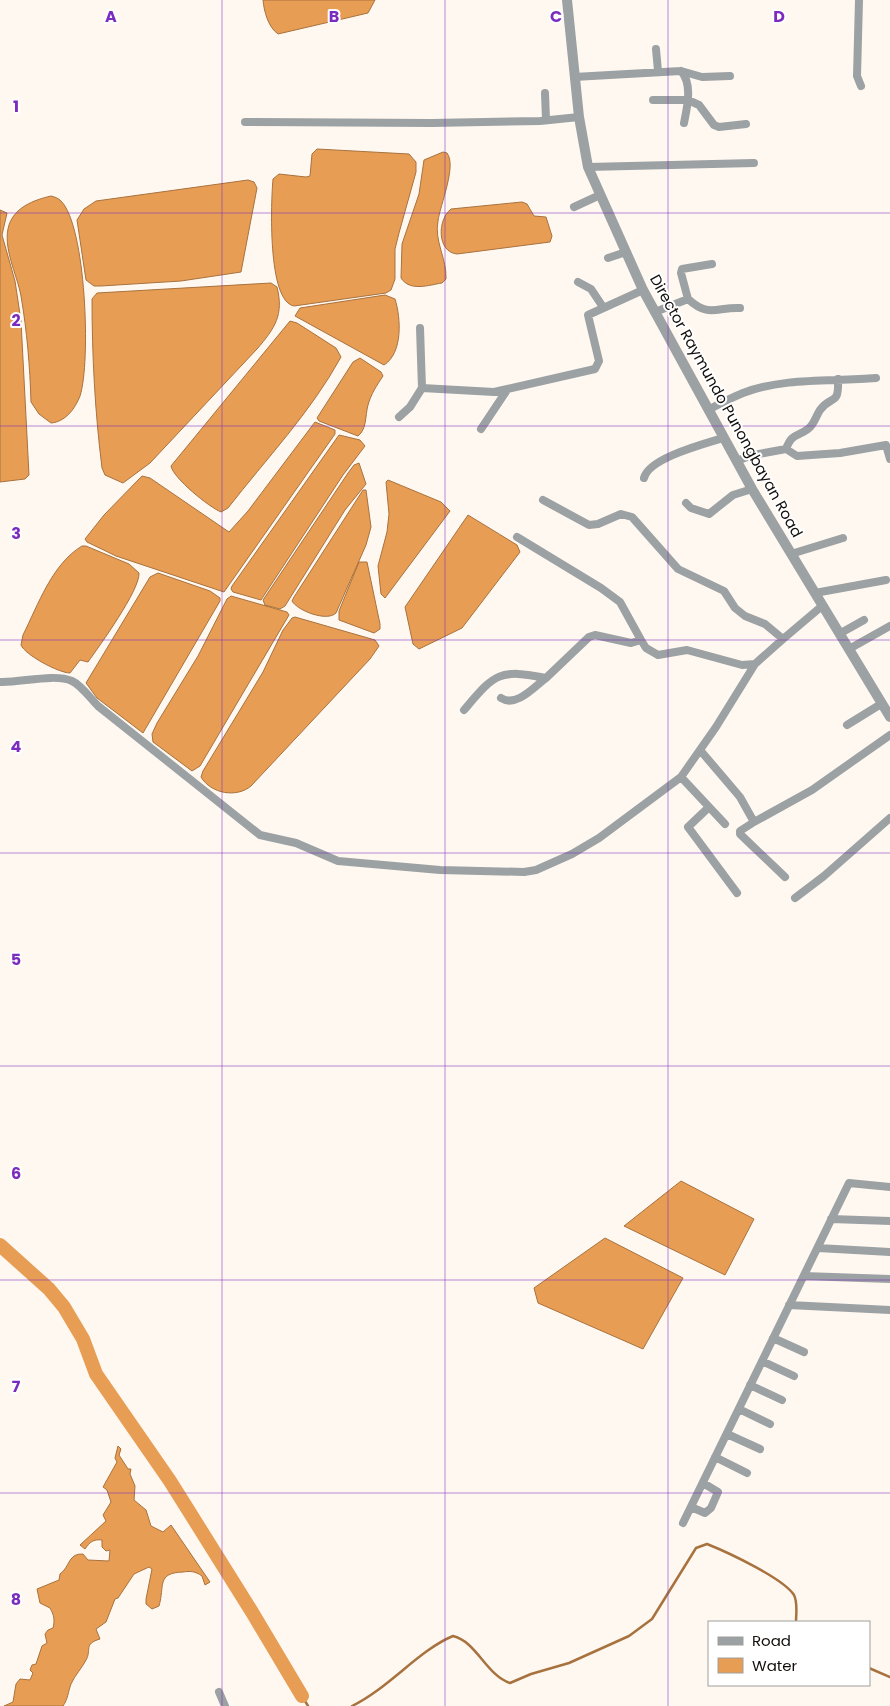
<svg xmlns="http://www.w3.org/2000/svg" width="890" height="1706" font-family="Poppins,sans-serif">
	<rect width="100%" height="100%" fill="#fff8f1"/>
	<!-- water -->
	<path fill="#e89d54" stroke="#a8723e" d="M 263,0 L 375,0 L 368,13 L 278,34 C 268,27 264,11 263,0 Z
		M 317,149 L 409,154 L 416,162 L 416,172 L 399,233 L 395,249 L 395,279 L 391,290 L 386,293 L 294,306 C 267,301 271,201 273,179 L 279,174 L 306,177 L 310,176 L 312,154 Z
		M 443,152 L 447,153 C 457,166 440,205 438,221 C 434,241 447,259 446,279 L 442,283 C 429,285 410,292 401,278 L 402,244 L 419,194 L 424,160 Z
		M 248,180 L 254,182 L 257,188 L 241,272 L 181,281 L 101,286 L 94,286 L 86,280 L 77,220 L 84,209 L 96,201 Z
		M 51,196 C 55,197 58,198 61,201 C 86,226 91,362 80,396 C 75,409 65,422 51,423 L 39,414 L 31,402 C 30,367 27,331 21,296 C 17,274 2,247 9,225 C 15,207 34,200 51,196 Z
		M 522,202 L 527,204 L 534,216 L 546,217 L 552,236 L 550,242 L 457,254 C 437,252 437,220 451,209 Z
		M 0,210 L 7,213 L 2,235 L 15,281 L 21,321 L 29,475 L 25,479 L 0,482 Z
		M 271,283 L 277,287 C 284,315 275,328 257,349 L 150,463 L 123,483 L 105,475 L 102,468 C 95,412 92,356 92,299 L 97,293 Z
		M 385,295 L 395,299 C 401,318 403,353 384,365 L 295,316 L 300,308 Z
		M 290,321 L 297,323 L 336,348 L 341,357 C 311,412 266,459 228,508 L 221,512 C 209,507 173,478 171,466 Z
		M 360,358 L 381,372 L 383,376 C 377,385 371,394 368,405 C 365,416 367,429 358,436 L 319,421 L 317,418 L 353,362 Z
		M 315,422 L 335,430 L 335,434 L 224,592 L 116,556 L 87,542 L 85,539 L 104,515 L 142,476 L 150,478 L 229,532 L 248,511 Z
		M 339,435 L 360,440 L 365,446 L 343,475 L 261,600 L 233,592 L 231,589 L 232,586 Z
		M 359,463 L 366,484 L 345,510 L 285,606 L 280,609 L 265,605 L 263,600 L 348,473 L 354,465 Z
		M 388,480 L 441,502 L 450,511 L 385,598 L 381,594 L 378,566 L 387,532 L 389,514 L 386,482 Z
		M 363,490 L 366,490 L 371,527 L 366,545 L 336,613 C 327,622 298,611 292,601 L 294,597 Z
		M 468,515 L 517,545 L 520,552 L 462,628 L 419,649 L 413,644 L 405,607 Z
		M 82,546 L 86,546 L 129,564 L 139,573 C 140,590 100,645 88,662 L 80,660 L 70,673 C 59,673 25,655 21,645 L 23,635 C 38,605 52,564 82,546 Z
		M 359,562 L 367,562 L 380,624 L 380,629 L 374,633 L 339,620 L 339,611 Z
		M 158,573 L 210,591 L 220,598 L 220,601 L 143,733 L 97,698 L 86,683 L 150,577 Z
		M 231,596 L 287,612 L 289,615 L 200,766 L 192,771 L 153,742 L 152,734 L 157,723 L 198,656 L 227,599 Z
		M 295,617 L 375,640 L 379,646 L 370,659 L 251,786 C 237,798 211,794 201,777 L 203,771 L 263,672 L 283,630 L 292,618 Z
		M 681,1181 L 754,1219 L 725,1275 L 624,1226 Z
		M 605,1238 L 683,1278 L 643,1349 L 538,1303 L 534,1288 Z
		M 118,1446 L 121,1449 L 119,1455 L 128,1469 L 131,1469 L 130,1474 L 135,1486 L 134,1500 L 146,1510 L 151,1526 L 163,1532 L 171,1525 L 210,1582 L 205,1585 L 202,1576 C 195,1571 190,1571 183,1572 C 156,1573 165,1586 159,1606 L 152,1609 L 146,1604 L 146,1599 L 152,1569 L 149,1567 L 134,1574 L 118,1598 L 115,1599 L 106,1622 L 96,1629 L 100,1639 C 83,1644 92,1650 86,1660 C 82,1668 75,1675 71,1684 C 68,1692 68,1699 63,1706 L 4,1706 L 13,1702 L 16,1684 L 20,1679 L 30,1680 L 33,1673 L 30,1670 L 32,1665 L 36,1664 L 42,1646 L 47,1643 L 45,1634 L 48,1630 L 53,1628 C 55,1620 54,1615 50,1608 L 40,1603 L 37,1589 L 59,1580 L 60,1574 C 70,1567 68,1553 83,1554 L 88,1560 L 109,1561 L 110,1550 L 106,1551 L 102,1547 L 102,1540 C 93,1539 90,1542 85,1549 L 80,1545 L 106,1521 L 103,1515 L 111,1502 L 107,1490 L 103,1487 L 117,1462 L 115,1458 Z"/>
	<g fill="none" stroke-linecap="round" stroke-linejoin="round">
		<!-- stream -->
		<path stroke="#a8723e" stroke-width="2.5" d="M 869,1668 L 890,1677
			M 302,1696 L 308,1706
			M 352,1706 C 389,1688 419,1650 453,1636 C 476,1641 487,1676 510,1683 L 531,1674 L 569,1663 L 629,1636 L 652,1619 L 696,1548 L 707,1544 C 727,1552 783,1578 794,1595 C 798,1603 796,1614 796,1622"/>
		<!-- river -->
		<path stroke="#e89d54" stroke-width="14" d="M 0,1245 L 49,1289 L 64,1307 L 83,1339 L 96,1374 L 170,1481 L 252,1612 L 302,1696"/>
		<!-- minor -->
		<path stroke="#9ca1a3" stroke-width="8" d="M 859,0 L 857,76 L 861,86
			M 656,49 L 658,71
			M 681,71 C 693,84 687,108 684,123
			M 574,77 L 681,71 L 702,77 L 730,76
			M 545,93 L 546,120
			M 653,100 L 688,100 L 699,105 L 714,125 L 719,127 L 746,124
			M 245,122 L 432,123 L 540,121 L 579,117
			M 588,167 L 754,163
			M 574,207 L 600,195
			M 608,258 L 626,252
			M 578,282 L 591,289 L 603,307
			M 688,299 C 709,318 716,307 740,308
			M 655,312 L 688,299 L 681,273 L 682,269 L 712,264
			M 420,328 L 422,388 L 494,392 L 595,369 L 599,361 L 588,315 L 643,290
			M 708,410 C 719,404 731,398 743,393 C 785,377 832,382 876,378
			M 399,417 L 410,407 L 422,388
			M 481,429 L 507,390
			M 786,449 L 797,456 L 840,453 L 886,445 L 890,459
			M 739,460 L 753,455 L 786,449 C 792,433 797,437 808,429 C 814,425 816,416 820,410 C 832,394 839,407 838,379
			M 644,478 C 649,458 704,444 723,438
			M 543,500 L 589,525 L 598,524 L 621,514 L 632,517 L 678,569 L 724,591 L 735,608 L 745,616 L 765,624 L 783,639 L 822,606
			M 686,503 L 691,508 L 709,514 L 733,495 L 752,489
			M 791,554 L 843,538
			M 815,593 L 886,580
			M 839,634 L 864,620
			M 641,640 L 646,648 L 658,655 L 687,650 L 742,665 L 755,664
			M 849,649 L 890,626
			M 0,682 C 20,683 54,673 72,681 C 81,685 91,699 98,706 L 260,835 L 296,843 L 338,861 L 440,870 L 524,872 L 536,870 L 572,854 L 599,838 L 681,777 L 716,727 L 755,664 L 783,639
			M 501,698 C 516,708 534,687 546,678
			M 464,710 C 494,675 498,668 546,678 L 589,637 L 595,635 L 631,643 L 641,640 L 620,602 L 601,588 L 517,537
			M 847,725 L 881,704
			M 700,750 L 740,797 L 754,822 L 812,790 L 890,735
			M 681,777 L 725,824
			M 708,808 L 688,827 L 737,893
			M 754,822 L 740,831 L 740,834 L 785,877
			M 795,898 L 824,876 L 890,818
			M 831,1219 L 890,1221
			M 818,1248 L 890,1252
			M 804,1276 L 890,1279
			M 789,1305 L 890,1310
			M 773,1338 L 804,1352
			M 762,1361 L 794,1376
			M 750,1385 L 782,1400
			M 739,1409 L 770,1424
			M 727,1434 L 760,1449
			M 715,1457 L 747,1473
			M 691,1507 L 705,1513 L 711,1508 L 718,1492 L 703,1483
			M 683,1523 L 849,1183 L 890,1187
			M 219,1692 L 225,1706"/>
		<!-- tertiary -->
		<path stroke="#9ca1a3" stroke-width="10" d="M 567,0 L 579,117 L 588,167 L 643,290 L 752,489 L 890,717"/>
	</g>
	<!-- grid -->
	<path fill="none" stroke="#7b2cbf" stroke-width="1" stroke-opacity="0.55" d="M 222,0 L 222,1706M 445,0 L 445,1706M 668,0 L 668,1706M 0,213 L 890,213M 0,426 L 890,426M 0,640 L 890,640M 0,853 L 890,853M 0,1066 L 890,1066M 0,1280 L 890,1280M 0,1493 L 890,1493"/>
	<g text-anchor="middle" stroke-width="4" stroke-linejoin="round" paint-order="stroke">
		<!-- street labels -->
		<g font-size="15" fill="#110e0b" stroke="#fff">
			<text transform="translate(726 406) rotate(61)" y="5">Director Raymundo Punongbayan Road</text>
		</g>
	</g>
	<g font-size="16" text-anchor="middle" font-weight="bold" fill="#7b2cbf" stroke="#fff" stroke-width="4" stroke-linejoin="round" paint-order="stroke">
		<text x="111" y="22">A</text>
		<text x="334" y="22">B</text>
		<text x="556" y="22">C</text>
		<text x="779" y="22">D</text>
		<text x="16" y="112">1</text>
		<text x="16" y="326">2</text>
		<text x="16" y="539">3</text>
		<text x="16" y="752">4</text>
		<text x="16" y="965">5</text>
		<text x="16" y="1179">6</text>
		<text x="16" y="1392">7</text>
		<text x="16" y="1605">8</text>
	</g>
	<!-- legend -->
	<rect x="708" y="1621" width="162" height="65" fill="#ffffff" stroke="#a09f9d"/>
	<rect x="718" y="1637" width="25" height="8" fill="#9ca1a3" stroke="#a09f9d"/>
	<text x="752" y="1646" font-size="15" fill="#110e0b">Road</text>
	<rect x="718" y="1658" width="25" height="15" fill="#e89d54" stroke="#a09f9d"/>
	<text x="752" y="1671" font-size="15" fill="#110e0b">Water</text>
</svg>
